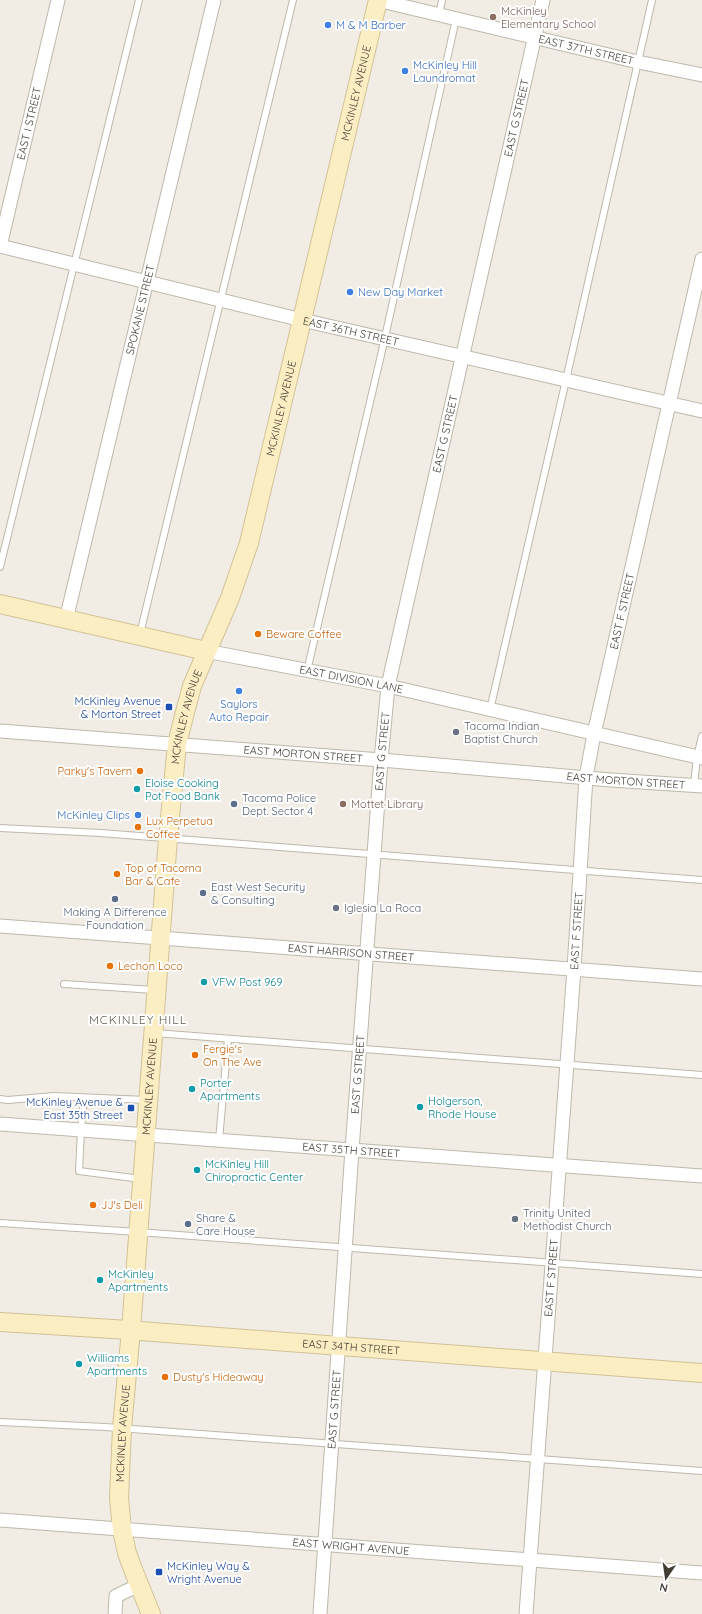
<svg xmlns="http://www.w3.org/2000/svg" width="702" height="1614" font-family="Quicksand,sans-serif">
	<rect width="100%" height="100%" fill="#f1ede4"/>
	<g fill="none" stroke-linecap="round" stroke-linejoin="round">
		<defs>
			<path id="lane" d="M 439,15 L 442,0
				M 0,567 L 139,0
				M 140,634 L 293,0
				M 307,671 L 381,355 L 456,19
				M 490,710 L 566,380 L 652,0
				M 694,785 L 697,757 L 702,736
				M 0,828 L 101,833 L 702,880
				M 64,984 L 154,990
				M 155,1033 L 702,1075
				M 0,1099 L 8,1100 L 54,1096 L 146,1100
				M 84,1099 L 81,1130 L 79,1171 L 141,1179
				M 219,1140 L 228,1039
				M 0,1223 L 138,1232 L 702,1274
				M 0,1422 L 105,1427 L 702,1471"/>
			<g id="street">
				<path id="s1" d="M 377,0 L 638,62 L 702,75"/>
				<path id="s2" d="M 0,246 L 302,320 L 702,411"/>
				<path id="s3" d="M 0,246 L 58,0"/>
				<path id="s4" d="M 66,620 L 214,0"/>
				<path id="s5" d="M 206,651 L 388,686 L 702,758"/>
				<path id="s6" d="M 0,731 L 381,760 L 611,780 L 702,786"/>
				<path id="s7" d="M 0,926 L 702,979"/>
				<path id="s8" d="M 0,1124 L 702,1176"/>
				<path id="s9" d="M 0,1520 L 702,1573"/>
				<path d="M 115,1614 L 116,1596 L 139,1585"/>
				<path id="s10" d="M 320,1614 L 352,1150 L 381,760 L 388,686 L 543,0"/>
				<path id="s11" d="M 526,1614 L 574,969 L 586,777 L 594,734 L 702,259"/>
			</g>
			<g id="secondary">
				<path d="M 0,604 L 206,651"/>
				<path id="s12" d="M 0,1322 L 113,1329 L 702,1373"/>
				<path id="s13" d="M 151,1614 L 134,1572 L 127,1553 L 122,1530 L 119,1498 L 122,1428 L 131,1330 L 168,838 L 177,744 L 184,716 L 192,686 L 230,598 L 249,543 L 378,0"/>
			</g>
		</defs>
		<!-- lane casing -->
		<use href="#lane" stroke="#bfb8aa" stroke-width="8"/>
		<!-- street casing -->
		<use href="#street" stroke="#bfb8aa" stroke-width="15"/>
		<!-- secondary casing -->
		<use href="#secondary" stroke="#d2c298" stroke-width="20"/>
		<!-- lane -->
		<use href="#lane" stroke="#fff" stroke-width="6"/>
		<!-- street -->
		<use href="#street" stroke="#fff" stroke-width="13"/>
		<!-- secondary -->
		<use href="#secondary" stroke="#fceec3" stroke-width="18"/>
	</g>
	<!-- markers -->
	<g fill="#8d6e63" stroke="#fff" stroke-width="1.5">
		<circle cx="493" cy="17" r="4"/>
		<circle cx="343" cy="804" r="4"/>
	</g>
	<g fill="#3f7fe0" stroke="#fff" stroke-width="1.5">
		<circle cx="328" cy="25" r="4"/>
		<circle cx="405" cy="71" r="4"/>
		<circle cx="350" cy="292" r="4"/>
		<circle cx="239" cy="691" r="4"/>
		<circle cx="138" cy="815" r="4"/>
	</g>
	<g fill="#e8710a" stroke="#fff" stroke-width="1.5">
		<circle cx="258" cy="634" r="4"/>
		<circle cx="140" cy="771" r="4"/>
		<circle cx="138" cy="827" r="4"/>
		<circle cx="117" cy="874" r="4"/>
		<circle cx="110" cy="966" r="4"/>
		<circle cx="195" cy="1055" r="4"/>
		<circle cx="93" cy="1205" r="4"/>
		<circle cx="165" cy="1377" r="4"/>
	</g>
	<g fill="#1a4fb4" stroke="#fff" stroke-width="1.5">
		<rect x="165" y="703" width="8" height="8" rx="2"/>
		<rect x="127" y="1104" width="8" height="8" rx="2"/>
		<rect x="155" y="1568" width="8" height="8" rx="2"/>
	</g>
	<g fill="#6b7280" stroke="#fff" stroke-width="1.5">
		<circle cx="456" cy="732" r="4"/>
		<circle cx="336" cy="908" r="4"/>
		<circle cx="515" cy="1219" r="4"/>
	</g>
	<g fill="#0f9aa8" stroke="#fff" stroke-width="1.5">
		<circle cx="137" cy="789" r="4"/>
		<circle cx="204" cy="982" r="4"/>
		<circle cx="192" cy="1089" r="4"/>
		<circle cx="420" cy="1107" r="4"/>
		<circle cx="197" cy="1170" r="4"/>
		<circle cx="100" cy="1280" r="4"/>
		<circle cx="79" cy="1364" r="4"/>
	</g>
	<g fill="#5c6f8a" stroke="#fff" stroke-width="1.5">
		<circle cx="234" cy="804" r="4"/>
		<circle cx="203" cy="893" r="4"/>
		<circle cx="115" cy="899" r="4"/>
		<circle cx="188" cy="1224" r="4"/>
	</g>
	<g text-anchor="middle" stroke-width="4" stroke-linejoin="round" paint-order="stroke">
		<!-- education labels -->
		<g font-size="11" fill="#785e54" stroke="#fff" text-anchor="start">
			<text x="501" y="15">McKinley<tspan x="501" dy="13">Elementary School</tspan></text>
			<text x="351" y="808">Mottet Library</text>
		</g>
		<!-- shop labels -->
		<g font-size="11" fill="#366cbe" stroke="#fff" text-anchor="start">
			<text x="336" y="29">M &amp; M Barber</text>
			<text x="413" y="69">McKinley Hill<tspan x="413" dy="13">Laundromat</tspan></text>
			<text x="358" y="296">New Day Market</text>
			<text x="239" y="708" text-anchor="middle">Saylors<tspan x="239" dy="13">Auto Repair</tspan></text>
			<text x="130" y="819" text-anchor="end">McKinley Clips</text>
		</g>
		<!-- street labels -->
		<g font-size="11" fill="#433d34" stroke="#fff">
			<text dy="4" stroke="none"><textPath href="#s1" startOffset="215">EAST 37TH STREET</textPath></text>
			<text dy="4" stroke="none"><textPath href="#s13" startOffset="1554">MCKINLEY AVENUE</textPath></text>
			<text dy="4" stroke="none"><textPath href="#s10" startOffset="1513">EAST G STREET</textPath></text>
			<text dy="4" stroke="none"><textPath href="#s3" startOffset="126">EAST I STREET</textPath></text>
			<text dy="4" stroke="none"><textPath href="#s4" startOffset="319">SPOKANE STREET</textPath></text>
			<text dy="4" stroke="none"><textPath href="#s2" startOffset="361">EAST 36TH STREET</textPath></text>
			<text dy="4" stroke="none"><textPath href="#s13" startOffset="1230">MCKINLEY AVENUE</textPath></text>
			<text dy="4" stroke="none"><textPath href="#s10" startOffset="1189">EAST G STREET</textPath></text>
			<text dy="4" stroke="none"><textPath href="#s11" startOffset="1009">EAST F STREET</textPath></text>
			<text dy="4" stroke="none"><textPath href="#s5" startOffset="148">EAST DIVISION LANE</textPath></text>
			<text dy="4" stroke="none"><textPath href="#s13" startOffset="906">MCKINLEY AVENUE</textPath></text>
			<text dy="4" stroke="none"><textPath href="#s10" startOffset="865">EAST G STREET</textPath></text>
			<text dy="4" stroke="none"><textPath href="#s6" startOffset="304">EAST MORTON STREET</textPath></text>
			<text dy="4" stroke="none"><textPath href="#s6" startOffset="628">EAST MORTON STREET</textPath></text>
			<text dy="4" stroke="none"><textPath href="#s11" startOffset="685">EAST F STREET</textPath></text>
			<text dy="4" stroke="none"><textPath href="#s7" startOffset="352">EAST HARRISON STREET</textPath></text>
			<text dy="4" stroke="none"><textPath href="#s10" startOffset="541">EAST G STREET</textPath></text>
			<text dy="4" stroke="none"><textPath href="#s13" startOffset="534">MCKINLEY AVENUE</textPath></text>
			<text dy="4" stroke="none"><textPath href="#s8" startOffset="352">EAST 35TH STREET</textPath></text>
			<text dy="4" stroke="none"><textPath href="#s11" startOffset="337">EAST F STREET</textPath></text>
			<text dy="4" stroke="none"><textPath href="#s12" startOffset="352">EAST 34TH STREET</textPath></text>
			<text dy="4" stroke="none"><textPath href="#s10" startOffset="205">EAST G STREET</textPath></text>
			<text dy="4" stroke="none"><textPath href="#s13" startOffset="186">MCKINLEY AVENUE</textPath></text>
			<text dy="4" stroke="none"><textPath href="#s9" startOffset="352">EAST WRIGHT AVENUE</textPath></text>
		</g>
		<!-- food labels -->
		<g font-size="11" fill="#c56008" stroke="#fff" text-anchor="start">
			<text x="266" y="638">Beware Coffee</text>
			<text x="132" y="775" text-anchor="end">Parky's Tavern</text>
			<text x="146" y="825">Lux Perpetua<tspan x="146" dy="13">Coffee</tspan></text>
			<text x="125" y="872">Top of Tacoma<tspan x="125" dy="13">Bar &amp; Cafe</tspan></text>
			<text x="118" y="970">Lechon Loco</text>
			<text x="203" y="1053">Fergie's<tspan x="203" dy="13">On The Ave</tspan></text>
			<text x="101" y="1209">JJ's Deli</text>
			<text x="173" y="1381">Dusty's Hideaway</text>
		</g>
		<!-- transit labels -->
		<g font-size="11" fill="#164399" stroke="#fff" text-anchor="end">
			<text x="161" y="705">McKinley Avenue<tspan x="161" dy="13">&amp; Morton Street</tspan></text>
			<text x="123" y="1106">McKinley Avenue &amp;<tspan x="123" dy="13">East 35th Street</tspan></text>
			<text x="167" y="1570" text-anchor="start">McKinley Way &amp;<tspan x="167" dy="13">Wright Avenue</tspan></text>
		</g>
		<!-- worship labels -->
		<g font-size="11" fill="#5b616d" stroke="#fff" text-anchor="start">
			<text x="464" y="730">Tacoma Indian<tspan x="464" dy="13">Baptist Church</tspan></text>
			<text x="344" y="912">Iglesia La Roca</text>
			<text x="523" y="1217">Trinity United<tspan x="523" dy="13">Methodist Church</tspan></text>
		</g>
		<!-- culture labels -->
		<g font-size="11" fill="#0d838f" stroke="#fff" text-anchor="start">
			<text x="145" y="787">Eloise Cooking<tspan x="145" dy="13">Pot Food Bank</tspan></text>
			<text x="212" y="986">VFW Post 969</text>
			<text x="200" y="1087">Porter<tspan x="200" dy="13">Apartments</tspan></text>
			<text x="428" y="1105">Holgerson,<tspan x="428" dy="13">Rhode House</tspan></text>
			<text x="205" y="1168">McKinley Hill<tspan x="205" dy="13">Chiropractic Center</tspan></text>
			<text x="108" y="1278">McKinley<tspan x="108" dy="13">Apartments</tspan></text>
			<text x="87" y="1362">Williams<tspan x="87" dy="13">Apartments</tspan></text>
		</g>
		<!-- service labels -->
		<g font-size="11" fill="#4e5e75" stroke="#fff" text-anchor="start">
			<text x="242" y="802">Tacoma Police<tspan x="242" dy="13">Dept. Sector 4</tspan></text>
			<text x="211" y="891">East West Security<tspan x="211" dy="13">&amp; Consulting</tspan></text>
			<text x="115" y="916" text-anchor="middle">Making A Difference<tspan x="115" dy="13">Foundation</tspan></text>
			<text x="196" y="1222">Share &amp;<tspan x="196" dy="13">Care House</tspan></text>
		</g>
		<!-- neighbourhood labels -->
		<g font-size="12" letter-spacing="1" fill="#655b4c" stroke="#fff">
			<text x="138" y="1024">MCKINLEY HILL</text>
		</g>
	</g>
	<!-- north arrow -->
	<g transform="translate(666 1578) rotate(193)" stroke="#ffffff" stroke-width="3" paint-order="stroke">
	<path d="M0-3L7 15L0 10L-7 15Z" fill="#433d34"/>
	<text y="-6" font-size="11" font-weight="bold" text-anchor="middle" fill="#433d34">N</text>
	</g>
</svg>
